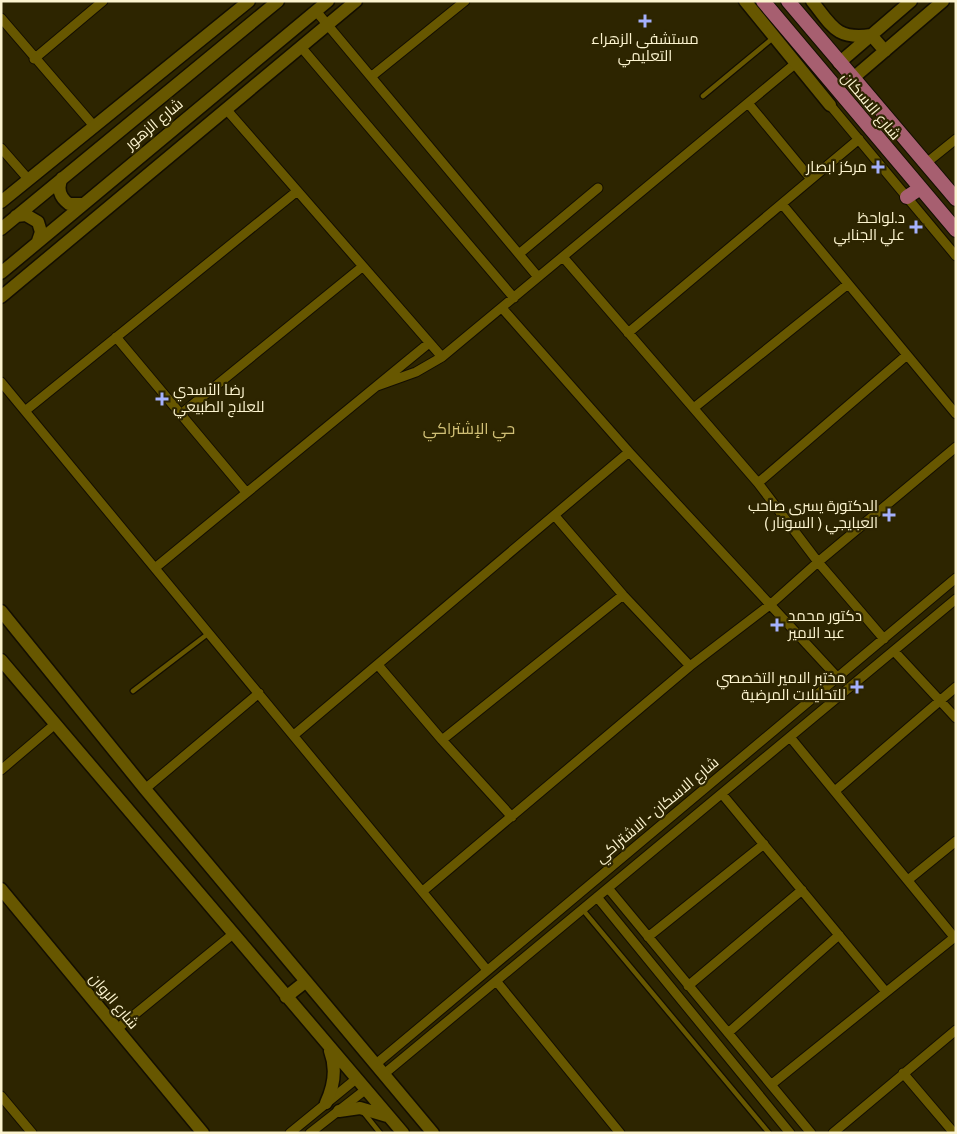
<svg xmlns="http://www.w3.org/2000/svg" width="957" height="1134" font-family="'Archivo Narrow',Cairo,sans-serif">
	<rect width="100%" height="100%" fill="#2d2500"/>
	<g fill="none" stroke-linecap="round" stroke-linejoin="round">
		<defs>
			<path id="lane" d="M 703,96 L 773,38
				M 133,691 L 209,633
				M 583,910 L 769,1133
				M 364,1113 L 380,1133"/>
			<path id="street" d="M 316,11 L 538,277
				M 1,18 L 94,126
				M 301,47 L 514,298
				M 34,59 L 103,1
				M 372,76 L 465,1
				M 748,103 L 810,178
				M 830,105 L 956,256
				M 226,109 L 442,357
				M 1,148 L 29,180
				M 925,164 L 956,139
				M 782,204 L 956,414
				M 519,254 L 598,188
				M 563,257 L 758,483 L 818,562 L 884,639
				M 502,308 L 629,452 L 838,678
				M 628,333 L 859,139
				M 116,337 L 246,492
				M 1,382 L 487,970
				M 377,386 L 416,372 L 442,357 L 796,63
				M 695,407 L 848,284
				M 25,411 L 296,192
				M 181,414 L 362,267
				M 758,483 L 907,355
				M 555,516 L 623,595 L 690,666
				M 155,568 L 429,343
				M 894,651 L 956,718
				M 378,665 L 442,740 L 512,817
				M 294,735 L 629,452
				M 790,737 L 954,937
				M 442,740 L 623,595
				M 1,770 L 54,725
				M 145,789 L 259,693
				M 835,791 L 956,687
				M 722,794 L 886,992
				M 908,880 L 956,841
				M 608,888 L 811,1133
				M 423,891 L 690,666 L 771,604 L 818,562 L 956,447
				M 597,897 L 790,1133
				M 648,937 L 764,844
				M 497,982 L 620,1133
				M 688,986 L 802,890
				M 117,1029 L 233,934
				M 728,1033 L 839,935
				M 376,1064 L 956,578
				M 903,1073 L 954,1133
				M 384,1074 L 956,599
				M 772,1084 L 956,936
				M 1,1096 L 32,1133
				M 290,1133 L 356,1079
				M 310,1133 L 365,1090
				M 833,1133 L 956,1030"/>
			<path id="secondary" d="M 745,1 L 830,105
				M 812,1 C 832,26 836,40 871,35 L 885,51
				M 839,63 L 911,1
				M 852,79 L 943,1
				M 62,178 C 57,188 59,197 69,204 L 84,204
				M 1,202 L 249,1
				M 16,216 L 26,215 L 38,222 L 41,232 L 38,241
				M 1,229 L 278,1
				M 1,273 L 328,1
				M 1,297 L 356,1
				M 1,611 L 145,789 L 433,1133
				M 1,660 L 403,1133
				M 1,889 L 203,1133
				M 286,997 L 305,982
				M 326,1103 C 334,1086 337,1069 330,1051
				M 339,1111 L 360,1108 L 387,1116"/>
			<path id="primary" d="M 763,1 L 956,230
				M 788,1 L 956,199
				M 907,197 L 919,189"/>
		</defs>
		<!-- lane casing -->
		<use href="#lane" stroke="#130e00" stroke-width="7"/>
		<!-- street casing -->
		<use href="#street" stroke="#130e00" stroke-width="11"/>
		<!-- secondary casing -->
		<use href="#secondary" stroke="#130e00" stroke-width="15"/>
		<!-- primary casing -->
		<use href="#primary" stroke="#130e00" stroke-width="16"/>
		<!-- lane -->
		<use href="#lane" stroke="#675700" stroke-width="4.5"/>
		<!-- street -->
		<use href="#street" stroke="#675700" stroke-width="9"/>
		<!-- secondary -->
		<use href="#secondary" stroke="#675700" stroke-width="12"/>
		<!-- primary -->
		<use href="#primary" stroke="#a75f70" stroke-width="14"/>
	</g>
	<!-- markers -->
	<g fill="#a5b1fc" stroke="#2d2500" stroke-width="2">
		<path d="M642.5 13.5h5v5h5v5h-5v5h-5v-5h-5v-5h5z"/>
		<path d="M875.5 159.5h5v5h5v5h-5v5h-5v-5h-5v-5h5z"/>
		<path d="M913.5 219.5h5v5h5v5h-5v5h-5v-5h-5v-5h5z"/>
		<path d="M159.5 391.5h5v5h5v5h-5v5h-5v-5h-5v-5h5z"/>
		<path d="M886.5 507.5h5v5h5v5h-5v5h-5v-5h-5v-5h5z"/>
		<path d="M774.5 617.5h5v5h5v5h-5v5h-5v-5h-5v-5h5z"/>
		<path d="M854.5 679.5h5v5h5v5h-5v5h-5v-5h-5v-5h5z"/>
	</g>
	<g text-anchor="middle" stroke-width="4.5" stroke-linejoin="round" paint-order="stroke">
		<!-- poi labels -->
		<g font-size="15" fill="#fcf4d0" stroke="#2d2500" text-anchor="end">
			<text x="645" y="44" text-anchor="middle">مستشفى الزهراء<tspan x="645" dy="17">التعليمي</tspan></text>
			<text x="867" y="172">مركز ابصار</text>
			<text x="905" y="223">د.لواحظ<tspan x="905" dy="17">علي الجنابي</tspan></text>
			<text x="173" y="395" text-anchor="start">رضا الأسدي<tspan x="173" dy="17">للعلاج الطبيعي</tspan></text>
			<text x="878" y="511">الدكتورة يسرى صاحب<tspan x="878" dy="17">العبايجي ( السونار )</tspan></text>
			<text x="788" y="621" text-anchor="start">دكتور محمد<tspan x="788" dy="17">عبد الامير</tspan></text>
			<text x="846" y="683">مختبر الامير التخصصي<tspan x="846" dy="17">للتحليلات المرضية</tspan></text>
		</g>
		<!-- street labels -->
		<g font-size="15" fill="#fcf4d0" stroke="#2d2500">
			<text transform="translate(871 106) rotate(50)" y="5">شارع الاسكان</text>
			<text transform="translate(154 124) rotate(-40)" y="5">شارع الزهور</text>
			<text transform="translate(657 810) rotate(-40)" y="5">شارع الاسكان - الاشتراكي</text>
			<text transform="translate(114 1001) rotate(50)" y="5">شارع الروان</text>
		</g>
		<!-- neighbourhood labels -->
		<g font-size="16" fill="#d1c076" stroke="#2d2500">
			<text x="469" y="434">حي الإشتراكي</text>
		</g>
	</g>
	<!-- border -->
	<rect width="957" height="1134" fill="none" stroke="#fcf4d0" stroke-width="5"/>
</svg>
